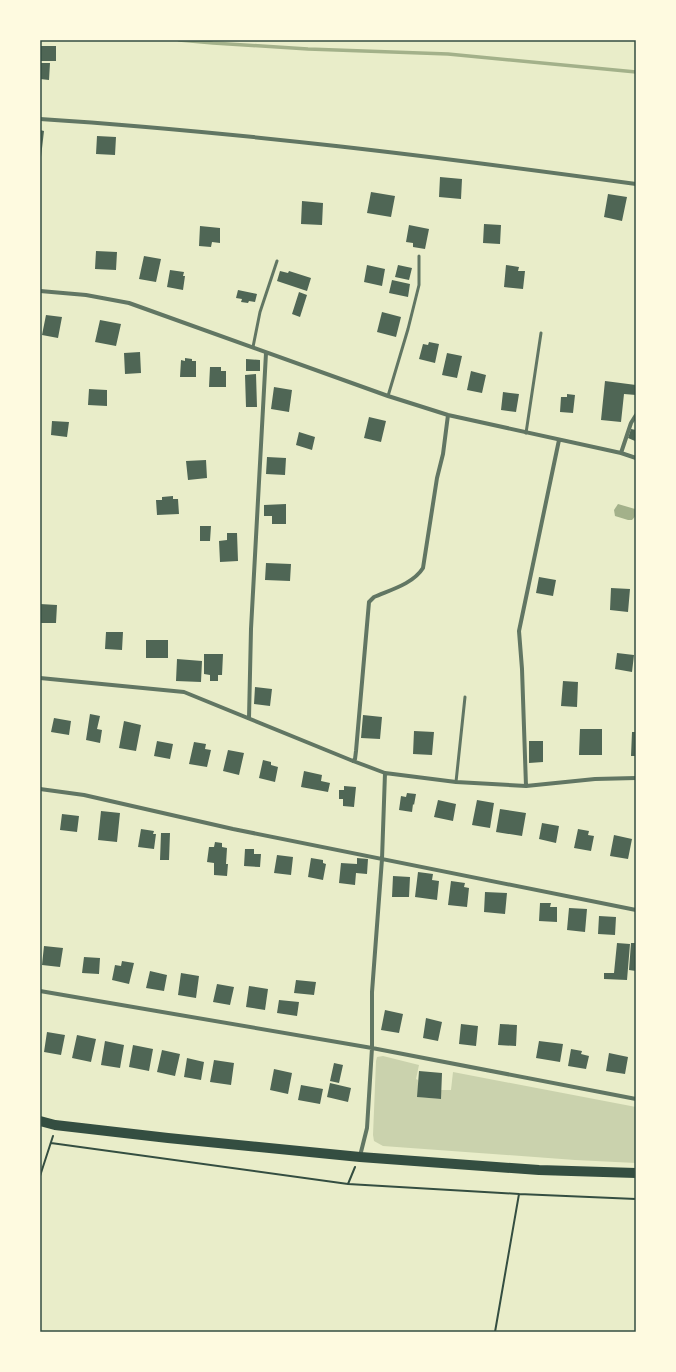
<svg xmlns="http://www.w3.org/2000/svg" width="676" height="1372" font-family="'Roboto Serif',serif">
	<rect width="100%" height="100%" fill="#e9edc9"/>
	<!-- green -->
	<path fill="#cad2ad" d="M 383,1056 L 419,1065 L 416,1079 L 418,1080 L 418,1097 L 441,1099 L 441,1090 L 451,1090 L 453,1072 L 636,1107 L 636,1163 L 575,1160 L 383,1146 L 374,1141 L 373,1135 L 376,1061 L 377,1057 Z"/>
	<!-- water -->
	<path fill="#a3b18a" d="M 618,504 L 635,509 C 638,513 635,517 632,520 L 628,520 L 615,516 L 614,510 Z"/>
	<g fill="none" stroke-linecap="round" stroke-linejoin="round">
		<!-- stream -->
		<path stroke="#a3b18a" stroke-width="3.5" d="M 179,40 L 213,43 L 308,49 L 448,54 L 636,72"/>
	</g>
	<!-- building -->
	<path fill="#4f6655" d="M 40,46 L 56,46 L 56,61 L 40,61 Z
		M 40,63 L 50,63 L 49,80 L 40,79 Z
		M 40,130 L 44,131 L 41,157 L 40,156 Z
		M 97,136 L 116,137 L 115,155 L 96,154 Z
		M 440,177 L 462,179 L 461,199 L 439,197 Z
		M 371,192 L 395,196 L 391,217 L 367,213 Z
		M 608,194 L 627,197 L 622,221 L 604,217 Z
		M 302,201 L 323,203 L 322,225 L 301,224 Z
		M 484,224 L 501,225 L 500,244 L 483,243 Z
		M 409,225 L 429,229 L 425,249 L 413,247 L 413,243 L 406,242 Z
		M 200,226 L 220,228 L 220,243 L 212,242 L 211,247 L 199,246 Z
		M 96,251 L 117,252 L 116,270 L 95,269 Z
		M 144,256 L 161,259 L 156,282 L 139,279 Z
		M 367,265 L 385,269 L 382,286 L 364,282 Z
		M 398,265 L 412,268 L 409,280 L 395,277 Z
		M 506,265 L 519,267 L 518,271 L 525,271 L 523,289 L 504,287 Z
		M 170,270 L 184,272 L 183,276 L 185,276 L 183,290 L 167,287 Z
		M 280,271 L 288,273 L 289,271 L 311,278 L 307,291 L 277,281 Z
		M 392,280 L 410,284 L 408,297 L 389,293 Z
		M 238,290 L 257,294 L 255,302 L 249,301 L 248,303 L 241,302 L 242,299 L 236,298 Z
		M 299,292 L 307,295 L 300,317 L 292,314 Z
		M 382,312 L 401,317 L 396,337 L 377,332 Z
		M 46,315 L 62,317 L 58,338 L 42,335 Z
		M 100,320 L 121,324 L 116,346 L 95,342 Z
		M 429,342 L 439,344 L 435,363 L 419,359 L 423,344 L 428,345 Z
		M 140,352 L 141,373 L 125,374 L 124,353 Z
		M 447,353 L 462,356 L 457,378 L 442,375 Z
		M 185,358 L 192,359 L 192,361 L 196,361 L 196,377 L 180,377 L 181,360 L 185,361 Z
		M 246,359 L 260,360 L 260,371 L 246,371 Z
		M 210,367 L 221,367 L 221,371 L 226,371 L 226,387 L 209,387 Z
		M 471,371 L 486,375 L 482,393 L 467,390 Z
		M 256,374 L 257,407 L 246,407 L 245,375 Z
		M 605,381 L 636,385 L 636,395 L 624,394 L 621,422 L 601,420 Z
		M 274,387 L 292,390 L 289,412 L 271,409 Z
		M 89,389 L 107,390 L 107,406 L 88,405 Z
		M 503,392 L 519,394 L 516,412 L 501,410 Z
		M 567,394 L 575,395 L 573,413 L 560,412 L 561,397 L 567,397 Z
		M 369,417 L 386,421 L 381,442 L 364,438 Z
		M 52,421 L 69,422 L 67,437 L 51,435 Z
		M 631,429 L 636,430 L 635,441 L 628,438 Z
		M 299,432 L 315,437 L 312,450 L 296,445 Z
		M 267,457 L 286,458 L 285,475 L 266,474 Z
		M 206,460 L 207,478 L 188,480 L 186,461 Z
		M 173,496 L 173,499 L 178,499 L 179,514 L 157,515 L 156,500 L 162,500 L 162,497 Z
		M 286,504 L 286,524 L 272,524 L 272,516 L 264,516 L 264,505 Z
		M 200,526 L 211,526 L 210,541 L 200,541 Z
		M 227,533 L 237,533 L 238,561 L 220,562 L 219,541 L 227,540 Z
		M 266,563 L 291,564 L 290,581 L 265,580 Z
		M 539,577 L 556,580 L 553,596 L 536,593 Z
		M 611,588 L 630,589 L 628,612 L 610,610 Z
		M 40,604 L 57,605 L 56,623 L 40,623 Z
		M 106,632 L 123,632 L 122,650 L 105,649 Z
		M 146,640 L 168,640 L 168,658 L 146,658 Z
		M 617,653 L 634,655 L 632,672 L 615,669 Z
		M 204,654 L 223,654 L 222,675 L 218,675 L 218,681 L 210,681 L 210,675 L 204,674 Z
		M 177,659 L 202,661 L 201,682 L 176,681 Z
		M 563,681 L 578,682 L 577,707 L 561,706 Z
		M 255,687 L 272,689 L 270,706 L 254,704 Z
		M 90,714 L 100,716 L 97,729 L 102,730 L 100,743 L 86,740 Z
		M 363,715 L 382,717 L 380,739 L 361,738 Z
		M 54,718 L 71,721 L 69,735 L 51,732 Z
		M 124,721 L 141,725 L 136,751 L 119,748 Z
		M 580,729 L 602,729 L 602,755 L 579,755 Z
		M 414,731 L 434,732 L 432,755 L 413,754 Z
		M 632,732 L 636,732 L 636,756 L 631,756 Z
		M 157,741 L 173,744 L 170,759 L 154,756 Z
		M 529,741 L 543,741 L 543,762 L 529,763 Z
		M 194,742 L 206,744 L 205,749 L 211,750 L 207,767 L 189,764 Z
		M 228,750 L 244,753 L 239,775 L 223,771 Z
		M 263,760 L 271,762 L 271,765 L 278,767 L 275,782 L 259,778 Z
		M 304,771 L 322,775 L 321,781 L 330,783 L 328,792 L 301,787 Z
		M 344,786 L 356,787 L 354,807 L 343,806 L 343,799 L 339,799 L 339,790 L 344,790 Z
		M 407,793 L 416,794 L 414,805 L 413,804 L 412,812 L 399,810 L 401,796 L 406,797 Z
		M 438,800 L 456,804 L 453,821 L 434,817 Z
		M 477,800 L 494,803 L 490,828 L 472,825 Z
		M 500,809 L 526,813 L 522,836 L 496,832 Z
		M 101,811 L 120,813 L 117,842 L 98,840 Z
		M 62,814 L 79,816 L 77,832 L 60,830 Z
		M 542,823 L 559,826 L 556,843 L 539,839 Z
		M 141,829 L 154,831 L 153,834 L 156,834 L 154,849 L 138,847 Z
		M 578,829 L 589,831 L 588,835 L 594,836 L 591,851 L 574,848 Z
		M 161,833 L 170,833 L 169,860 L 160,860 Z
		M 614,835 L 632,839 L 628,859 L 610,856 Z
		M 215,842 L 222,843 L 222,847 L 227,848 L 226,864 L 228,864 L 227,876 L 214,875 L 214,863 L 207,862 L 209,847 L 214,847 Z
		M 245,849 L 254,849 L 254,854 L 261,854 L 260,867 L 244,866 Z
		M 277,855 L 293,857 L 291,875 L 274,873 Z
		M 311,858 L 323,860 L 323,863 L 326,864 L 323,880 L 308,877 Z
		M 357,858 L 368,859 L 367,874 L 356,873 L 355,885 L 339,883 L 341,863 L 357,864 Z
		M 418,872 L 433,874 L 432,880 L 439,881 L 437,900 L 415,897 Z
		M 393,876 L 410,877 L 409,897 L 392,897 Z
		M 451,881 L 465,883 L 464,887 L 469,888 L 467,907 L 448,905 Z
		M 485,892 L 507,893 L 505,914 L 484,912 Z
		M 540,903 L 551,903 L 550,907 L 557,907 L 557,922 L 539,921 Z
		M 569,908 L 587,909 L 585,932 L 567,930 Z
		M 599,916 L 616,917 L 615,935 L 598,934 Z
		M 617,943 L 630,944 L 627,980 L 604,979 L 604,973 L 614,973 Z
		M 631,943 L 636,943 L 636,971 L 629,970 Z
		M 44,946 L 63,948 L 60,967 L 42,965 Z
		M 84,957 L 100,958 L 99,974 L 82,973 Z
		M 122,961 L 134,963 L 129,984 L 112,980 L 115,965 L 121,966 Z
		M 150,971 L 167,975 L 164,991 L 146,988 Z
		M 181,973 L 199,976 L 196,998 L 178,995 Z
		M 296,980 L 316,982 L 314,995 L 294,993 Z
		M 217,984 L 234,987 L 230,1005 L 213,1002 Z
		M 249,986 L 268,989 L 265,1010 L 246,1007 Z
		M 279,1000 L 299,1002 L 297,1016 L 277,1013 Z
		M 385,1010 L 403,1014 L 399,1033 L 381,1030 Z
		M 426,1018 L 442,1022 L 438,1041 L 423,1038 Z
		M 461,1024 L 478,1026 L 476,1046 L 459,1044 Z
		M 500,1024 L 517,1025 L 516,1046 L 498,1045 Z
		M 47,1032 L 65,1035 L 61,1055 L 44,1052 Z
		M 77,1035 L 96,1039 L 91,1062 L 72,1058 Z
		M 105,1041 L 124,1045 L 120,1068 L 101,1065 Z
		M 539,1041 L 563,1044 L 560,1062 L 536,1058 Z
		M 133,1045 L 153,1049 L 149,1071 L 129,1067 Z
		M 571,1049 L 582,1051 L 581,1054 L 589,1056 L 586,1069 L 568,1066 Z
		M 162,1050 L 180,1054 L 175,1076 L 157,1072 Z
		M 609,1053 L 628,1057 L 625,1074 L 606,1071 Z
		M 187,1058 L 204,1062 L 201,1080 L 184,1077 Z
		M 214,1060 L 234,1063 L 231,1085 L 210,1082 Z
		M 334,1063 L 343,1065 L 339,1083 L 330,1081 Z
		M 274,1069 L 292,1073 L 288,1094 L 270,1090 Z
		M 419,1071 L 442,1073 L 441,1099 L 417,1097 Z
		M 330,1083 L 351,1088 L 348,1102 L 327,1097 Z
		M 301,1085 L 323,1089 L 320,1104 L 298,1100 Z"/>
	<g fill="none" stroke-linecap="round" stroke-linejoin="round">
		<!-- path -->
		<path stroke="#344e41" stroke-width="2" d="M 51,1143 L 348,1184
			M 355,1167 L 348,1184 L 519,1194
			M 40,1176 L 53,1136
			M 495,1332 L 519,1194 L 636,1199"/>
		<!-- service -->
		<path stroke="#617663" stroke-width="3" d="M 253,347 L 260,312 L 277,261
			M 388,396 L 408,329 L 419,285 L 419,256
			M 526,433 L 541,333
			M 456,782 L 465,697"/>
		<!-- minor -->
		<path stroke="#617663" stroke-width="4" d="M 40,119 C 239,132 438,157 636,184
			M 40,291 L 86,295 L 129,303 L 388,396 L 448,415 L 621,453 L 636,458
			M 621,453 L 631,423 L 636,415
			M 40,678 L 184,692 L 353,761 L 385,773 L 456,782 L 526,786 L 595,779 L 636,778
			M 249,718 L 251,629 L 266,353
			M 353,761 L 355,759 L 356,751 L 369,602 L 374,597 C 390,590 413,584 423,568 L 437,478 L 443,454 L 448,415
			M 526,786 L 522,669 L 519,631 L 559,440
			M 40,789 L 84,795 L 233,829 L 636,910
			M 40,991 L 372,1048 L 636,1099
			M 360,1156 L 367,1128 L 372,1048 L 372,992 L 382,859 L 385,773"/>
		<!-- primary -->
		<path stroke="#344e41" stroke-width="10" d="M 40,1121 L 55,1125 L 168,1138 L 360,1157 L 539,1170 L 636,1173"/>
	</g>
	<!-- border -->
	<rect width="676" height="1372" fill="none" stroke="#fefae0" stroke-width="82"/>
	<rect x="41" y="41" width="594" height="1290" fill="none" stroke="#344e41" stroke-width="1.5"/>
</svg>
